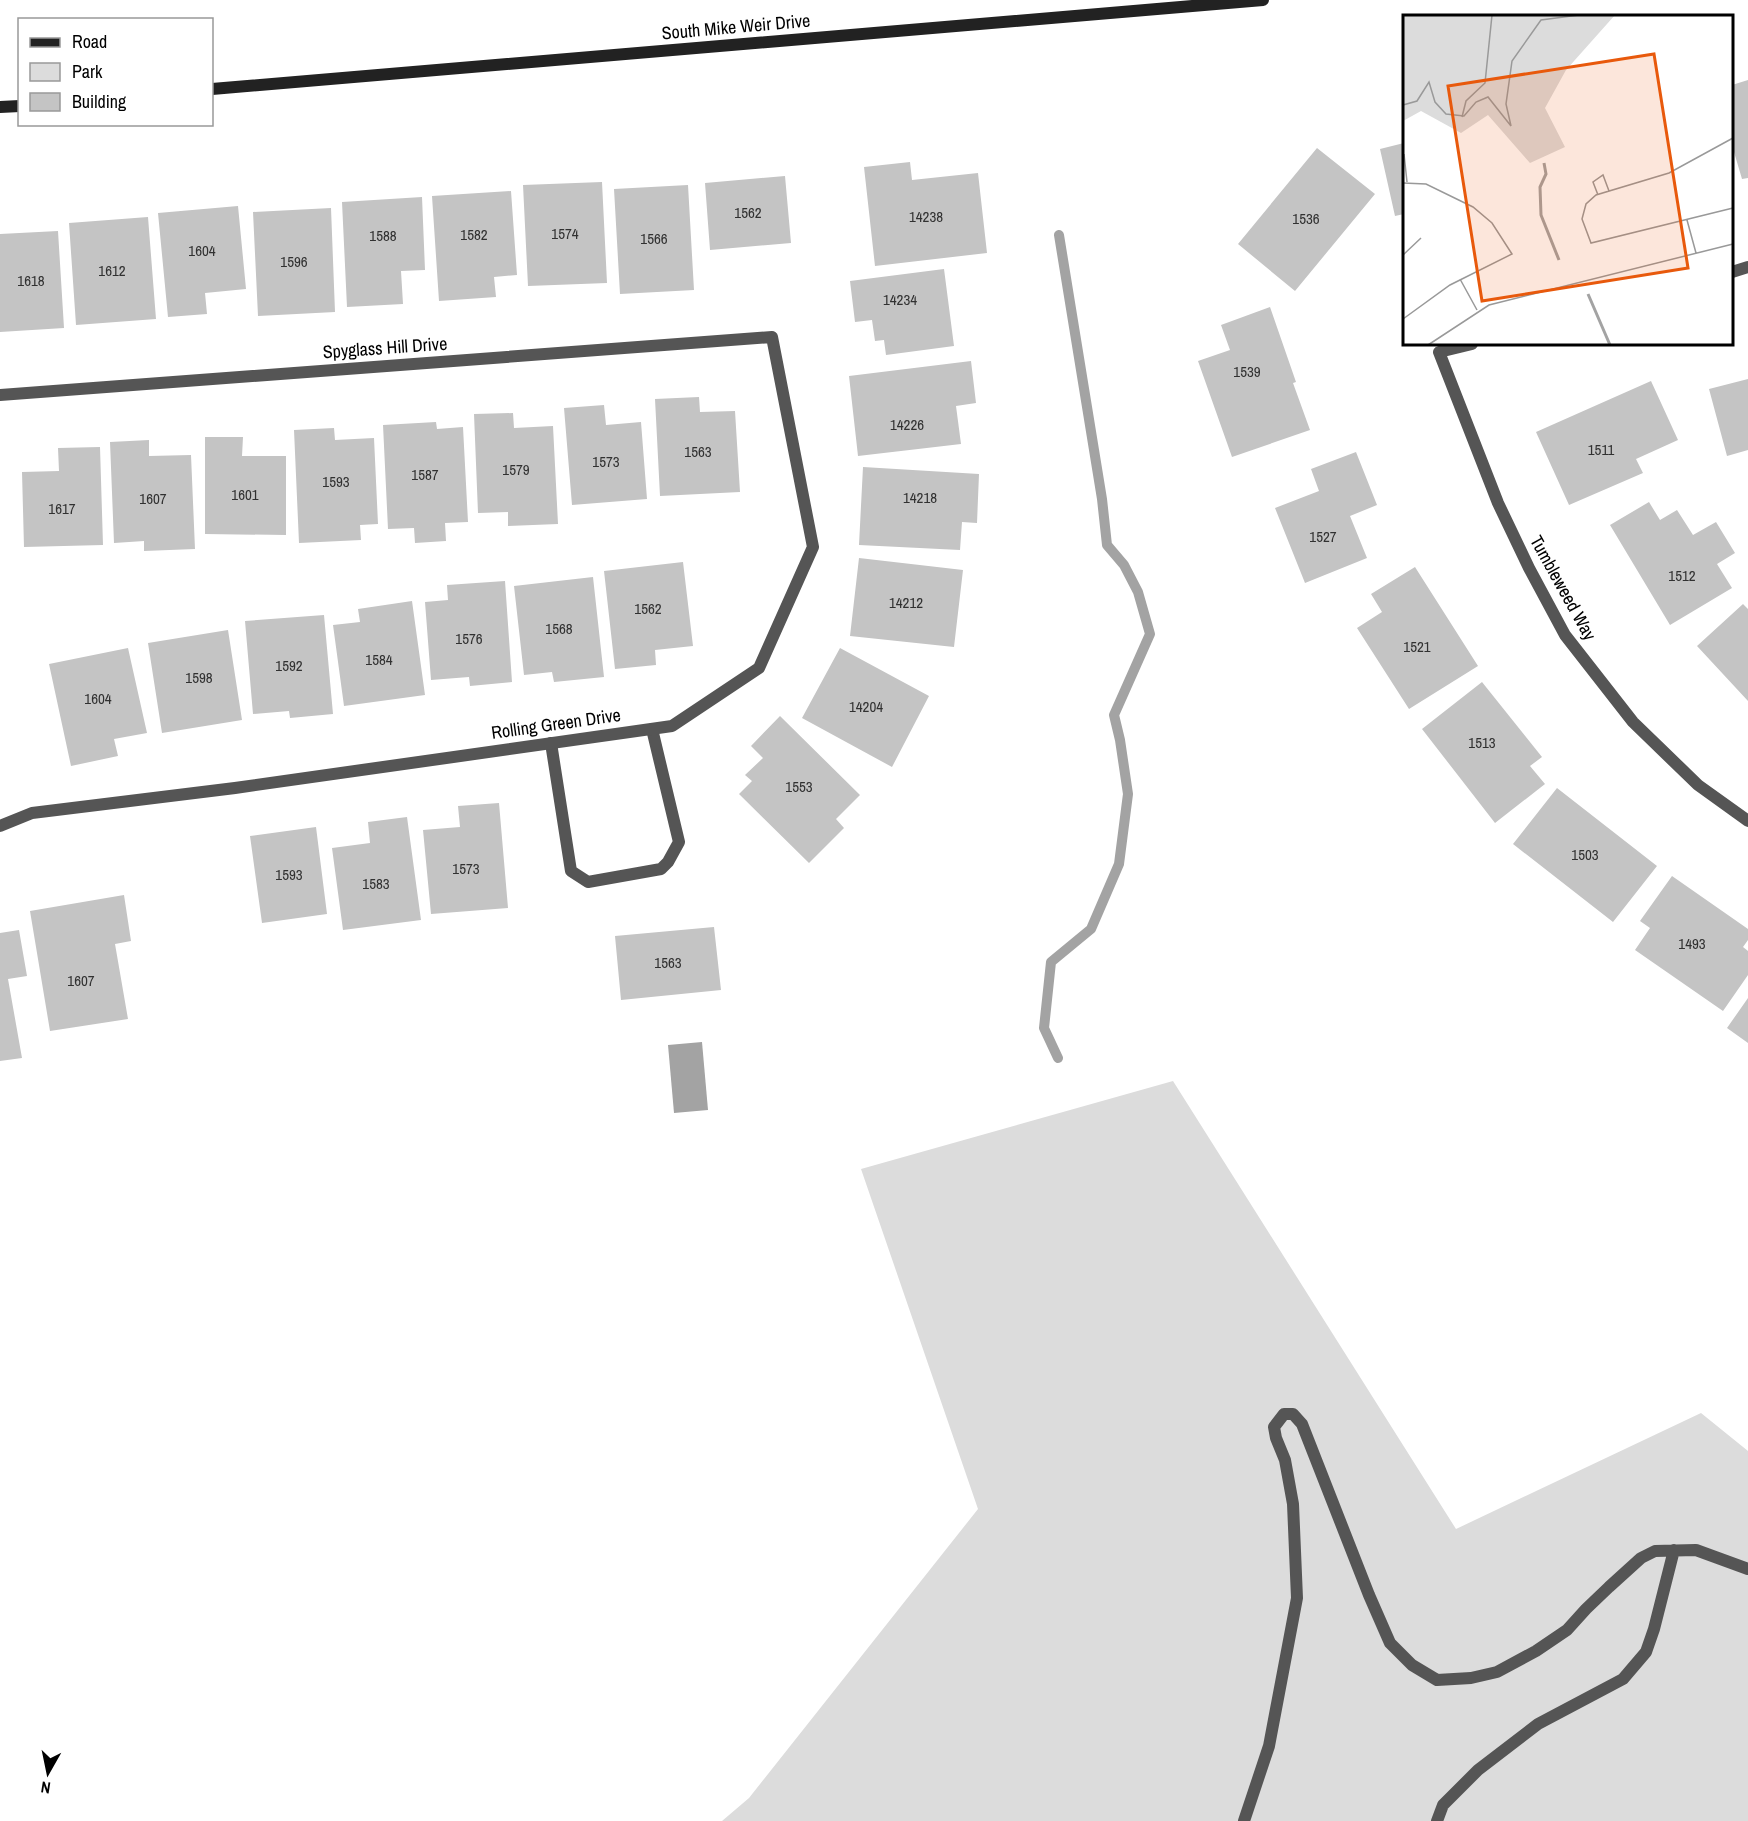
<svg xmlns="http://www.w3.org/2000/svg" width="1748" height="1821" font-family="'Archivo Narrow',sans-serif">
	<rect width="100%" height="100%" fill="#fff"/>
	<!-- green -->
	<path fill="#dcdcdc" d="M 1173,1081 L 1456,1529 L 1701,1413 L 1748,1451 L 1748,1821 L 722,1821 L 749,1798 L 978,1509 L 861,1169 Z"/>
	<!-- water -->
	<path fill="#a3a3a3" d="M 702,1042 L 708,1110 L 674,1113 L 668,1045 Z"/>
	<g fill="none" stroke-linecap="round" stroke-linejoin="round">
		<!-- stream -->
		<path stroke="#a3a3a3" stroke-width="10" d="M 1058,1058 L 1044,1028 L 1051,962 L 1091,929 L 1119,864 L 1128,794 L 1120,740 L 1114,715 L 1150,634 L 1138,592 L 1124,565 L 1107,545 L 1102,499 L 1059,235"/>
	</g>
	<!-- building -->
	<path fill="#c4c4c4" d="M 1748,80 L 1748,178 L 1742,179 L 1734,152 L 1732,153 L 1732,85 Z
		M 1404,143 L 1404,214 L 1395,216 L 1380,149 Z
		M 1317,148 L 1375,194 L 1295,291 L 1238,244 Z
		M 910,162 L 912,180 L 978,173 L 987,253 L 875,266 L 864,167 Z
		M 785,176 L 791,243 L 710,250 L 705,183 Z
		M 602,182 L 607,283 L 528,286 L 523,185 Z
		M 688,185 L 694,290 L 620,294 L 614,189 Z
		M 511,191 L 517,275 L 494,277 L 496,297 L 439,301 L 432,196 Z
		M 422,197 L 425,270 L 401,271 L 403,304 L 347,307 L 342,202 Z
		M 238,206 L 246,289 L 205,293 L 207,314 L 168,317 L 158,213 Z
		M 331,208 L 335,312 L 258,316 L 253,212 Z
		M 148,217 L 156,319 L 76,325 L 69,223 Z
		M 58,231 L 64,328 L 0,332 L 0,234 Z
		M 944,269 L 954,346 L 886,355 L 884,340 L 875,341 L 872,320 L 855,322 L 850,281 Z
		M 1270,307 L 1296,382 L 1293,383 L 1310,430 L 1232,457 L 1198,361 L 1230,350 L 1221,325 Z
		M 971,361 L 976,403 L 956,406 L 961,444 L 858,456 L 849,376 Z
		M 1748,379 L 1748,450 L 1727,456 L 1709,389 Z
		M 1651,381 L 1678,440 L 1636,459 L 1643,473 L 1569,505 L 1536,432 Z
		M 699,397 L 700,412 L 735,411 L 740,492 L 660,496 L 655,399 Z
		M 604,405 L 606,425 L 641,422 L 647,499 L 572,505 L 564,408 Z
		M 513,413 L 514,428 L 553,426 L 558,524 L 508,526 L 508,512 L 478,513 L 474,414 Z
		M 436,422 L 437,429 L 463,427 L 468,522 L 445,523 L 446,541 L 415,543 L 414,528 L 388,529 L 383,425 Z
		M 334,428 L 335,440 L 374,438 L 378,524 L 360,525 L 361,540 L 299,543 L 294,430 Z
		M 205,437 L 243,437 L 242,456 L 286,456 L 286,535 L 205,534 Z
		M 149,440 L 149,456 L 191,455 L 195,549 L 144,551 L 144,541 L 114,543 L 110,442 Z
		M 100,447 L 103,545 L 24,547 L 22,472 L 59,471 L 58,448 Z
		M 1356,452 L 1377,505 L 1350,516 L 1367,558 L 1305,583 L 1275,508 L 1319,491 L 1311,469 Z
		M 863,467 L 979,474 L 977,523 L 962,522 L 960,550 L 859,545 Z
		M 1649,502 L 1660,520 L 1677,510 L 1693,535 L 1716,522 L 1735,553 L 1717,564 L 1732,588 L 1670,625 L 1610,525 Z
		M 859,558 L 963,570 L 954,647 L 850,636 Z
		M 683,562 L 693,646 L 655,650 L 656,665 L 615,669 L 604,571 Z
		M 1415,567 L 1478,666 L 1409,709 L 1357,628 L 1382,612 L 1371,594 Z
		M 593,577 L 604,677 L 554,682 L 552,672 L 524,675 L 514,586 Z
		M 505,581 L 512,682 L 470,686 L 469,677 L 431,680 L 425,602 L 448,600 L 447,585 Z
		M 412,601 L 425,695 L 344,706 L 333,625 L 360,622 L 358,609 Z
		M 1743,604 L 1748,609 L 1748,701 L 1697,646 Z
		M 324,615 L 333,714 L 290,718 L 289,711 L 253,714 L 245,621 Z
		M 228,630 L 242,720 L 162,733 L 148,643 Z
		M 128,648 L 147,733 L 114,739 L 118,756 L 71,766 L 49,664 Z
		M 840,648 L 929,696 L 892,767 L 802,718 Z
		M 1482,682 L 1542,757 L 1530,766 L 1545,784 L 1495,823 L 1422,729 Z
		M 780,716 L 860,795 L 836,819 L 844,828 L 809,863 L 739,794 L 752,781 L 745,775 L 763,758 L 751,746 Z
		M 1557,788 L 1657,866 L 1613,922 L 1513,844 Z
		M 499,803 L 508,908 L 431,914 L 423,830 L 460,827 L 458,806 Z
		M 407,817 L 421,920 L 343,930 L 332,848 L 370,843 L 368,822 Z
		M 316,827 L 327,914 L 262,923 L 250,836 Z
		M 1672,876 L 1748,929 L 1748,940 L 1743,947 L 1748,951 L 1748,975 L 1723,1011 L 1635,950 L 1650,928 L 1640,921 Z
		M 124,895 L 131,941 L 115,944 L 128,1019 L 50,1031 L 30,911 Z
		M 714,927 L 721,990 L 621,1000 L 615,936 Z
		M 19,930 L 27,976 L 8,979 L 22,1058 L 0,1061 L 0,933 Z
		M 1748,998 L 1748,1043 L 1727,1028 Z"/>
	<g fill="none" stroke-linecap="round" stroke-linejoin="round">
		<!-- lane -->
		<path stroke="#555" stroke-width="12" d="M 551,743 L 571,871 L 588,882 L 661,869 L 668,862 L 679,842 L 652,729
			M 1244,1821 L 1269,1746 L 1297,1598 L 1293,1504 L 1285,1460 L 1276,1438 L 1274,1427 L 1284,1414 L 1293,1414 L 1302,1424 L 1369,1595 L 1390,1643 L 1412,1665 L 1437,1680 L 1471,1678 L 1497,1672 L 1536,1651 L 1567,1630 L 1586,1609 L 1609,1587 L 1641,1558 L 1655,1551 L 1696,1550 L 1748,1569
			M 1437,1821 L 1443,1805 L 1478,1770 L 1538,1724 L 1623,1679 L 1646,1652 L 1654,1629 L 1674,1550"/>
		<!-- street -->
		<path stroke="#555" stroke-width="12" d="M 1732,272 L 1748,267
			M 1472,344 L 1439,352 L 1498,503 L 1529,568 L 1565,635 L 1633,722 L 1698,785 L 1748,821
			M 0,395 L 772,337 L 813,547 L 759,668 L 672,726 L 235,788 L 32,813 L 0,826"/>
		<!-- secondary -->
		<path stroke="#222" stroke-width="12" d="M 212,89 L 1263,0
			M 0,107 L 20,106"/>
	</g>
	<g text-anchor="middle" stroke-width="5" stroke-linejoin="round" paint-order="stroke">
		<!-- number labels -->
		<g font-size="15" fill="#313131">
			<text x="748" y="218">1562</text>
			<text x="926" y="222">14238</text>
			<text x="1306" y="224">1536</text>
			<text x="565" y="239">1574</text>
			<text x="474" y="240">1582</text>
			<text x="383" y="241">1588</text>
			<text x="654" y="244">1566</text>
			<text x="202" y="256">1604</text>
			<text x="294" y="267">1596</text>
			<text x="112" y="276">1612</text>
			<text x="31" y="286">1618</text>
			<text x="900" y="305">14234</text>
			<text x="1247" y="377">1539</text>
			<text x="907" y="430">14226</text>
			<text x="1601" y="455">1511</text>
			<text x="698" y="457">1563</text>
			<text x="606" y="467">1573</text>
			<text x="516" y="475">1579</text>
			<text x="425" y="480">1587</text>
			<text x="336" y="487">1593</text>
			<text x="245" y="500">1601</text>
			<text x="920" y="503">14218</text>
			<text x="153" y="504">1607</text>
			<text x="62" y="514">1617</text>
			<text x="1323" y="542">1527</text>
			<text x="1682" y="581">1512</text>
			<text x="906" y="608">14212</text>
			<text x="648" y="614">1562</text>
			<text x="559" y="634">1568</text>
			<text x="469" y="644">1576</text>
			<text x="1417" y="652">1521</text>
			<text x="379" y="665">1584</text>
			<text x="289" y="671">1592</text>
			<text x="199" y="683">1598</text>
			<text x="98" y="704">1604</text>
			<text x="866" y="712">14204</text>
			<text x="1482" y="748">1513</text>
			<text x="799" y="792">1553</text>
			<text x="1585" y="860">1503</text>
			<text x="466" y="874">1573</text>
			<text x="289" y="880">1593</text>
			<text x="376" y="889">1583</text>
			<text x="1692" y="949">1493</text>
			<text x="668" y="968">1563</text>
			<text x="81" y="986">1607</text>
		</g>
		<!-- street labels -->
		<g font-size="18" fill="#000" stroke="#fff">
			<text transform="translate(736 27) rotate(-5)" y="6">South Mike Weir Drive</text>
			<text transform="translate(385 348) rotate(-4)" y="6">Spyglass Hill Drive</text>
			<text transform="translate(1563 588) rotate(61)" y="6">Tumbleweed Way</text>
			<text transform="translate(556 724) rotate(-8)" y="6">Rolling Green Drive</text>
		</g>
	</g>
	<!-- overview -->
	<g transform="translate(1403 15)">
		<rect width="330" height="330" fill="#fff"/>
		<path d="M 0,0 L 212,0 L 163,55 L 142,93 L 162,132 L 127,148 L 85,100 L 58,118 L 18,96 L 0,106 Z" fill="#dcdcdc"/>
		<path fill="none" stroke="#a3a3a3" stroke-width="3" d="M 141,148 L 143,159 L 137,172 L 138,200 L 156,245M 185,279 L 207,330"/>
		<path fill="none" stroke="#999" stroke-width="1.5" d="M 0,90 L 14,86 L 26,67 L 32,87 L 43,99 L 61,101 L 73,87 L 85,82 L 108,111 L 103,89 L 109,46 L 138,5 L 176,0M 59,102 L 63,86 L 82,68 L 89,0M 330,123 L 266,158 L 193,180 L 183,189 L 179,204 L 188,228 L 330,193M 1,139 L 4,167M 0,168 L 23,169 L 70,192 L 89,208 L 109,239 L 47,270 L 0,304M 195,180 L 190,167 L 200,160 L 206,176M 284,205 L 293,238M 0,240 L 18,223M 57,264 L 74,295M 25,330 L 86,290 L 330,229"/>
		<path fill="#e8590c" fill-opacity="0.15" stroke="#e8590c" stroke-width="3" d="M 251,39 L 285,253 L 79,286 L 45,71 Z"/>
		<rect width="330" height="330" fill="none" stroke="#000" stroke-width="3"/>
	</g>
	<!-- legend -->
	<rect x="18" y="18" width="195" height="108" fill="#ffffff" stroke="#999999" stroke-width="1.5"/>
	<rect x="30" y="38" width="30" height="9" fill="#222222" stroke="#999999" stroke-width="1.5"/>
	<text x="72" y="48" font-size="18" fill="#000000">Road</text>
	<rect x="30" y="63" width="30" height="18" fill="#dcdcdc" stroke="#999999" stroke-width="1.5"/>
	<text x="72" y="78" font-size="18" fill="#000000">Park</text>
	<rect x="30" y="93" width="30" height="18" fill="#c4c4c4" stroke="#999999" stroke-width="1.5"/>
	<text x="72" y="108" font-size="18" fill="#000000">Building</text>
	<!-- north arrow -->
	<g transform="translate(48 1773) rotate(189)" stroke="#ffffff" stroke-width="4.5" paint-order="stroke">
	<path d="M0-4.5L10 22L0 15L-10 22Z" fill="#000000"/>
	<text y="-9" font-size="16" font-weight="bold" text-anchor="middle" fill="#000000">N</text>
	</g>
</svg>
